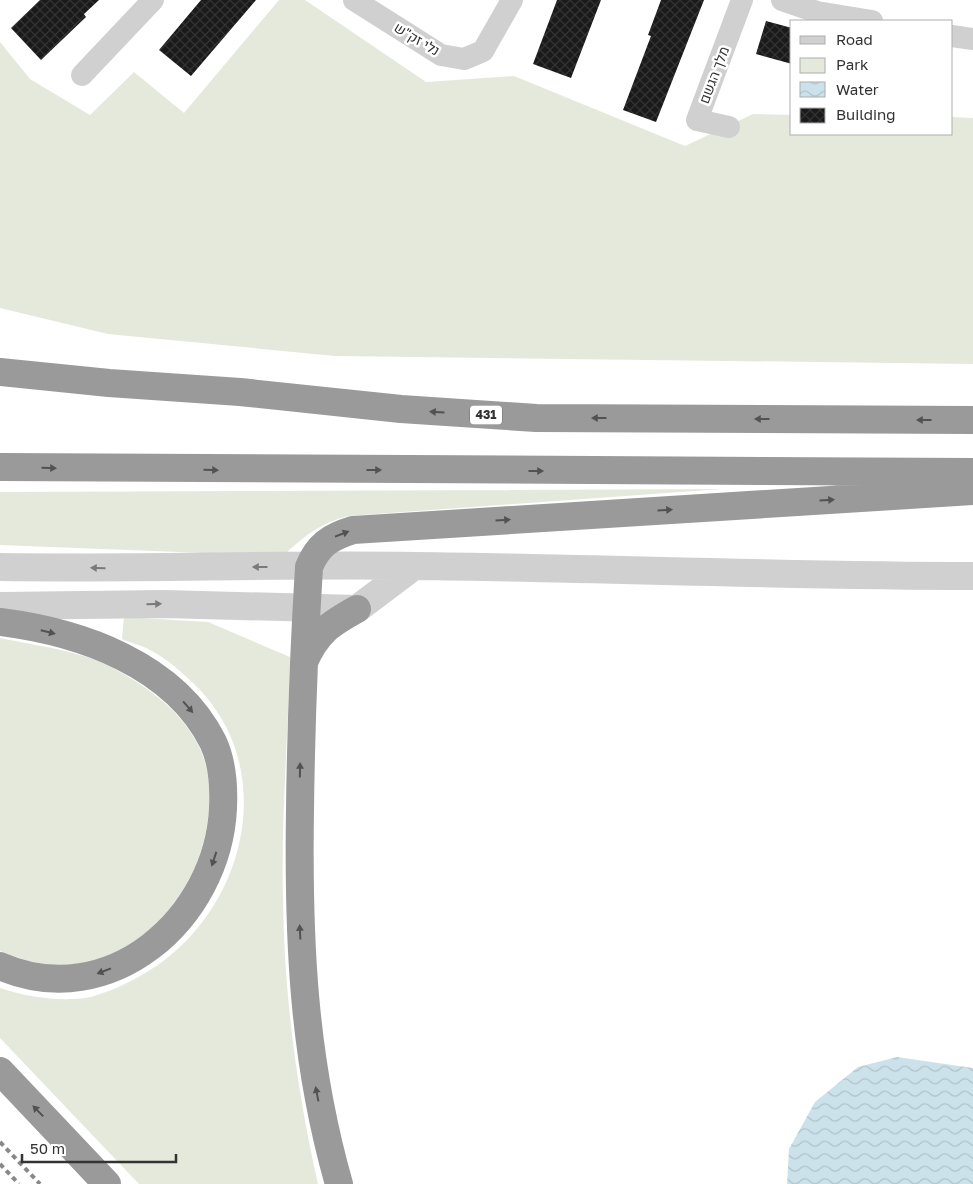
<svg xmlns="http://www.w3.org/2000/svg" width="973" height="1184" font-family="'Golos Text',Heebo,sans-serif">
	<defs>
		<pattern id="water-waves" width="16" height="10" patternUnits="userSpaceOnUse" patternTransform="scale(1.25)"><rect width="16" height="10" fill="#cce2eb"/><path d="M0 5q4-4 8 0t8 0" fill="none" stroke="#b0c2ca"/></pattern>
		<pattern id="building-cross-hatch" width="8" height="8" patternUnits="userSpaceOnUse" patternTransform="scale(1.25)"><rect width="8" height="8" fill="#1a1a1a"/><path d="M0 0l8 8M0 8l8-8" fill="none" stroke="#333"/></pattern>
	</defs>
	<rect width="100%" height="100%" fill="#fff"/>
	<!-- green -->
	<path fill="#e4e9dc" d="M 279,0 L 305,0 L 426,82 L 514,76 L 685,146 L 753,114 L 792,115 L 792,134 L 952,134 L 952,117 L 973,118 L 973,364 L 335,356 L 108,334 L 0,308 L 0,42 L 30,79 L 90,115 L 134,72 L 184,113 Z
		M 722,489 L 348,516 C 320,523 303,537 283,556 L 0,545 L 0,492 Z
		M 124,617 L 208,622 L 290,657 C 288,738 281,819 283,899 C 284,995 297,1091 318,1184 L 139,1184 L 0,1038 L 0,988 C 23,996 50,1000 75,999 C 98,998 122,986 142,975 C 245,917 284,768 192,682 C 179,670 166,658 150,650 C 141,645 131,643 122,639 Z
		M 0,638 C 37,646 79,650 113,668 C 148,687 183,712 200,749 C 208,766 210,786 209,805 C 206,880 152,953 74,965 C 50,968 21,960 0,951 Z"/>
	<!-- water -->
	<path fill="url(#water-waves)" d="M 897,1057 L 973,1068 L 973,1184 L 787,1184 L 789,1149 L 815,1102 L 858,1067 Z"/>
	<!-- building -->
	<path fill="url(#building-cross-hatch)" d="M 40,0 L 99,0 L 84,14 L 86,17 L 41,60 L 11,28 Z
		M 201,0 L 256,0 L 191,76 L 159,50 Z
		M 557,0 L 601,0 L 571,78 L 533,64 Z
		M 661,0 L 704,0 L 656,122 L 623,110 L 651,36 L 648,35 Z
		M 766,21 L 792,28 L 792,64 L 756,54 Z"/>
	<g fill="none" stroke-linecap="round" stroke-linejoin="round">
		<!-- minor -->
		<path stroke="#d0d0d0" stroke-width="22" d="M 354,0 L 441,55 L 464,59 L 483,51 L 512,0
			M 782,0 L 817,12 L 872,21
			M 952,36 L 973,39
			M 82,75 L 153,0
			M 729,127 L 697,120 L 742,0"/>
		<!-- tertiary -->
		<path stroke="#d0d0d0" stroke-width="28" d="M 0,567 C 139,569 277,564 416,566 C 601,568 787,576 973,576
			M 0,606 L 164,604 L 357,609 L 414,566"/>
		<!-- motorway -->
		<path stroke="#9a9a9a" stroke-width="28" d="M 0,372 L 109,383 L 240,392 L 401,409 L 536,418 L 973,420
			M 0,467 L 973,472
			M 0,622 C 80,632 174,664 213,742 C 222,761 224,786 223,808 C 218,918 110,1014 0,966
			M 304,662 C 317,632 330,624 357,609
			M 0,1071 L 107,1184
			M 339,1184 C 303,1058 298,939 300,809 C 301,728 304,648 309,567 C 318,545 330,537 353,530 L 973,491"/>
		<!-- rail -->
		<path stroke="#888" stroke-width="4" stroke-dasharray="5 4" stroke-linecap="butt" d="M 0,1142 L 40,1184
			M 0,1164 L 19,1184"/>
	</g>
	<!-- one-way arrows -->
	<defs><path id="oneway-solid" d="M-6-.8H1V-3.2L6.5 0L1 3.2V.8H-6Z" transform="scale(1.25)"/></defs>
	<g fill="#525252">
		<use href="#oneway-solid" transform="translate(437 412) rotate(-176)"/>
		<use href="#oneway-solid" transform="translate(599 418) rotate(-180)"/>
		<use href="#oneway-solid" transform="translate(762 419) rotate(-180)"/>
		<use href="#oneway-solid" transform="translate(924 420) rotate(-180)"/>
		<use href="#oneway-solid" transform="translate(49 468) rotate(1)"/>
		<use href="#oneway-solid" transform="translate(211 470) rotate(1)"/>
		<use href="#oneway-solid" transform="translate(374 470)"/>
		<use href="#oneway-solid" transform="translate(536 471)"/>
		<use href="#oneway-solid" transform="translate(827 500) rotate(-4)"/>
		<use href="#oneway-solid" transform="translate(665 510) rotate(-4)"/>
		<use href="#oneway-solid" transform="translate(503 520) rotate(-4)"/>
		<use href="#oneway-solid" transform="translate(342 534) rotate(-21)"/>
		<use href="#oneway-solid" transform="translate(48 632) rotate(14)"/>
		<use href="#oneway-solid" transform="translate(188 707) rotate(49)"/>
		<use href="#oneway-solid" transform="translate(300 770) rotate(-89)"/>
		<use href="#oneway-solid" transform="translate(214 859) rotate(108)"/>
		<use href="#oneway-solid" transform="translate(300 932) rotate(-93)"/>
		<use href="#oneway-solid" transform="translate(104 971) rotate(159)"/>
		<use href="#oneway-solid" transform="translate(317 1094) rotate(-101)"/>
		<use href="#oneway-solid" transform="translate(38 1111) rotate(-134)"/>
	</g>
	<g fill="#7a7a7a">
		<use href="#oneway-solid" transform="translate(260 567) rotate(-180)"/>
		<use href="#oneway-solid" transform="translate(98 568) rotate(-179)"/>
		<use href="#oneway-solid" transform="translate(154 604) rotate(-1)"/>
	</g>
	<g text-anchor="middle" stroke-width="5" stroke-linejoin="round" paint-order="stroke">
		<!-- shield labels -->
		<rect fill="#fff" stroke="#707070" stroke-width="1" x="470" y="405.5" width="32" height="19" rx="4"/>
		<g font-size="12" font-weight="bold" fill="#333">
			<text x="486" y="419">431</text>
		</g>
		<!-- street labels -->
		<g font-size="14" fill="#333" stroke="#fff">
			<text transform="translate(417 39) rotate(31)" y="5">נלי זק"ש</text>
			<text transform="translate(714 75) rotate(-69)" y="5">מלך הגשם</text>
		</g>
	</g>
	<!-- legend -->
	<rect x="790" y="20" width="162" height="115" fill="#ffffff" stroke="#adadad"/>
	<rect x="800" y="36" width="25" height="8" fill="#d0d0d0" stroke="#adadad"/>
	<text x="836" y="45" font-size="15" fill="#333333">Road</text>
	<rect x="800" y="58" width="25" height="15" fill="#e4e9dc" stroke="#adadad"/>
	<text x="836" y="70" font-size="15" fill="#333333">Park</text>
	<rect x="800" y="82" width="25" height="15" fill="url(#water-waves)" stroke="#adadad"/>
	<text x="836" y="95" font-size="15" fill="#333333">Water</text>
	<rect x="800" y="108" width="25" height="15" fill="url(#building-cross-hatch)" stroke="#adadad"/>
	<text x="836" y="120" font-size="15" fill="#333333">Building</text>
	<!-- scale -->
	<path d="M22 1154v8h154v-8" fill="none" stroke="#333333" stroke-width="2.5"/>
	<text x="30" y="1154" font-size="15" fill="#333333" stroke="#ffffff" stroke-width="4" paint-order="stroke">50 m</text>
</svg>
